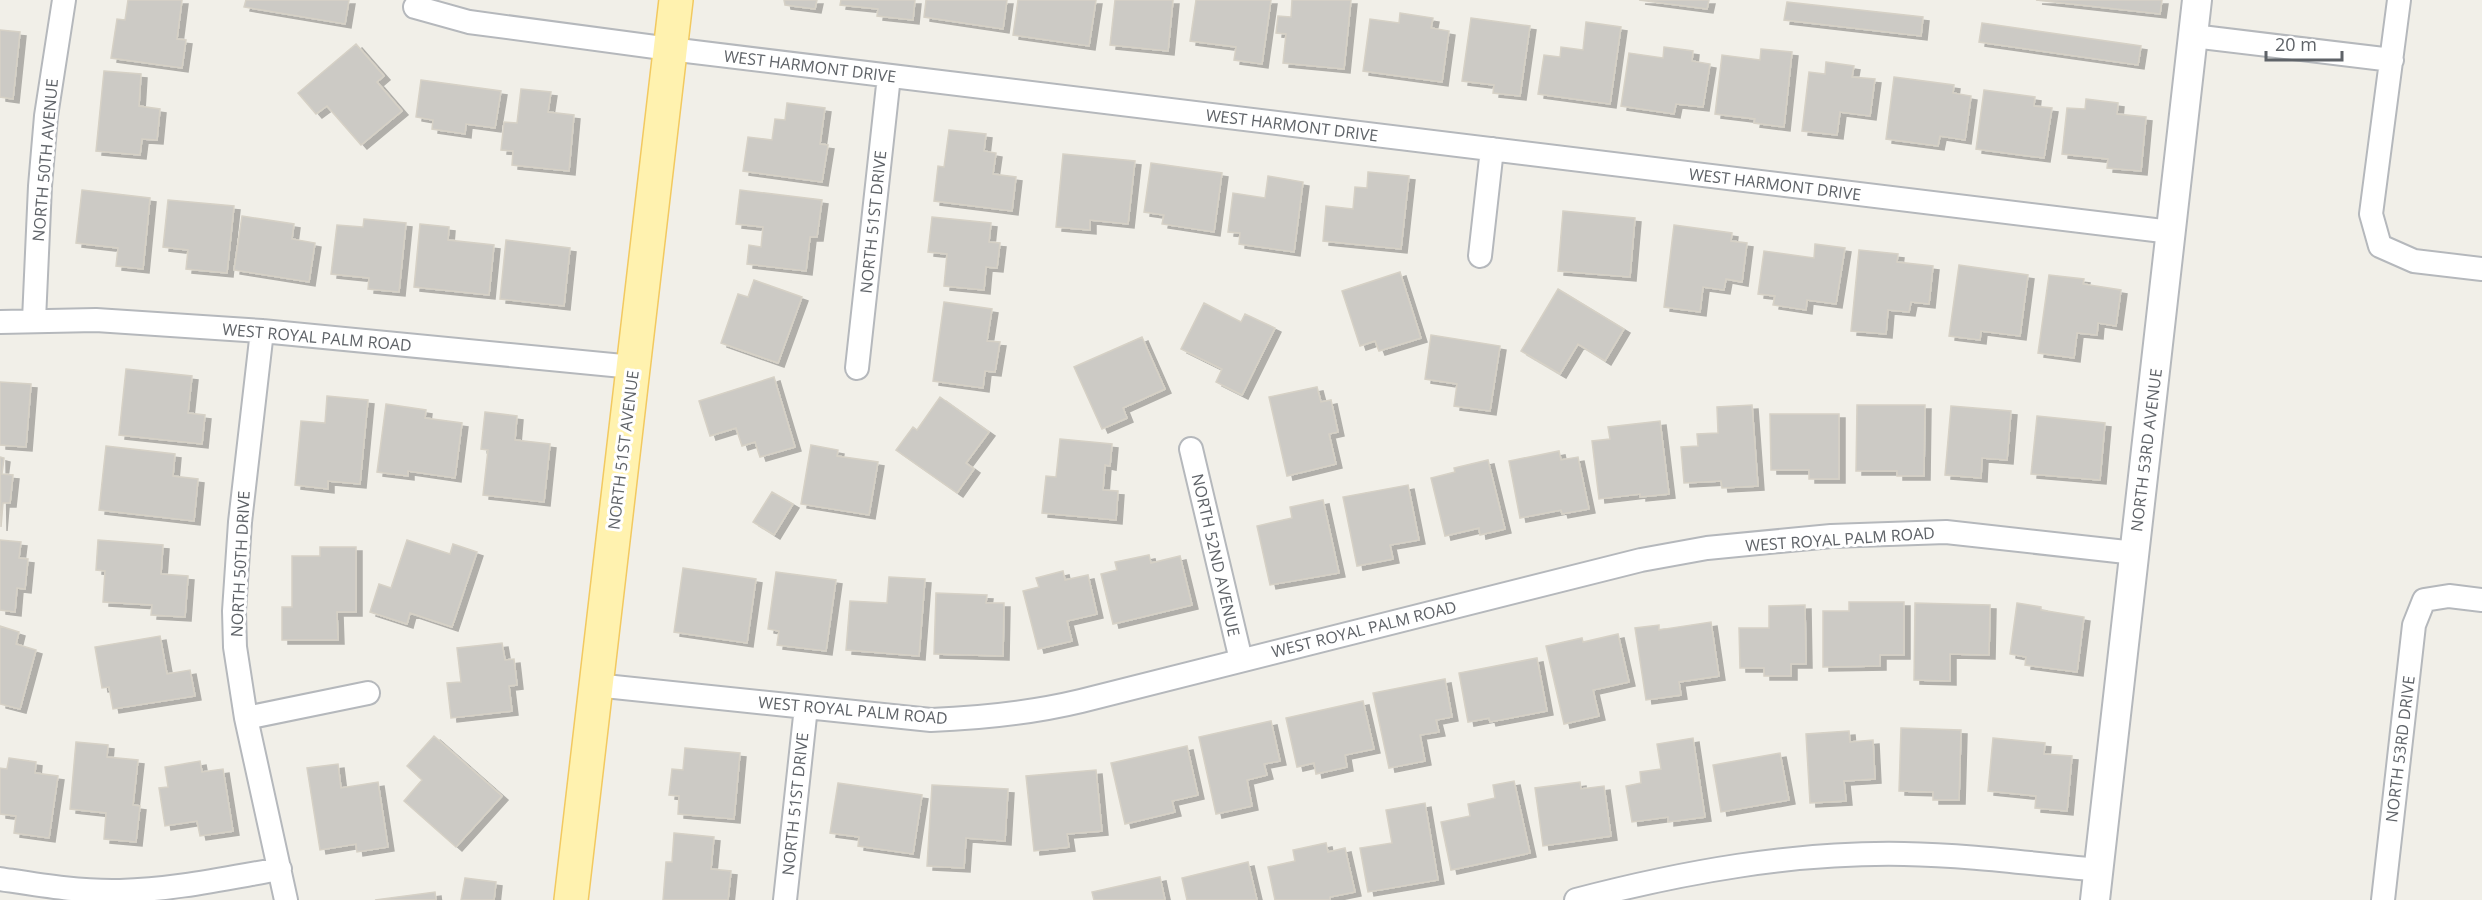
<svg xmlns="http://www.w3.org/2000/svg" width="2482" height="900" font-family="'Open Sans',sans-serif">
	<defs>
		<filter id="shadow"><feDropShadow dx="6" dy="4" stdDeviation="0" flood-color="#0004"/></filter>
	</defs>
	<rect width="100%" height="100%" fill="#f1efe8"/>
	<!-- building -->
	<path fill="#cccac5" stroke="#d6d1c6" stroke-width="1.5" filter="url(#shadow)" d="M 128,0 L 182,0 L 177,39 L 186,40 L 182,68 L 111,58 L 117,19 L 125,20 Z
		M 246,0 L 349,0 L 345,24 L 244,7 Z
		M 784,0 L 817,0 L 815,9 L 785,5 Z
		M 841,0 L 915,0 L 913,20 L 877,16 L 878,9 L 840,5 Z
		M 926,0 L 1007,0 L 1003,29 L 924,17 Z
		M 1018,0 L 1096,0 L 1089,46 L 1013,35 Z
		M 1115,0 L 1173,0 L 1168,51 L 1110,45 Z
		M 1196,0 L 1271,0 L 1262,64 L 1234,60 L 1236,47 L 1190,41 Z
		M 1292,0 L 1351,0 L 1344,69 L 1283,63 L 1286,34 L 1276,33 L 1278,16 L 1291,17 Z
		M 1639,0 L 1709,0 L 1707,9 Z
		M 2036,0 L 2162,0 L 2160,14 Z
		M 1787,2 L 1923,17 L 1921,36 L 1784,20 Z
		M 1400,13 L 1433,18 L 1431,28 L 1449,31 L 1442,82 L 1363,71 L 1370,19 L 1399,23 Z
		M 1471,18 L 1530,26 L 1520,96 L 1493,93 L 1494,85 L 1462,81 Z
		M 1586,22 L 1621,27 L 1610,104 L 1538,94 L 1544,55 L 1560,57 L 1561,47 L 1583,50 Z
		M 1982,23 L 2141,46 L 2138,65 L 1979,42 Z
		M 0,30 L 20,32 L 13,99 L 0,97 Z
		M 356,44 L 384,76 L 377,82 L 402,111 L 361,145 L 327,106 L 316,114 L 298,93 Z
		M 1664,47 L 1693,51 L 1692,61 L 1710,64 L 1703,107 L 1676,104 L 1674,114 L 1621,106 L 1629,53 L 1663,58 Z
		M 1761,49 L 1792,52 L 1784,127 L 1754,123 L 1755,119 L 1715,114 L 1722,55 L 1760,60 Z
		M 1826,62 L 1854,66 L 1852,77 L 1875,79 L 1870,116 L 1840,112 L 1837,135 L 1802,131 L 1809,72 L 1825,74 Z
		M 104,71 L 141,74 L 139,106 L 160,109 L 157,140 L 142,139 L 140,155 L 96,151 Z
		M 1894,77 L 1954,85 L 1953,93 L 1971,96 L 1965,140 L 1940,136 L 1938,146 L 1886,139 Z
		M 421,80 L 501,91 L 495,128 L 466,124 L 465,134 L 432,129 L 433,120 L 416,117 Z
		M 521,89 L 551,92 L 548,112 L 574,115 L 569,171 L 512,165 L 513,151 L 501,150 L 504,122 L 517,123 Z
		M 1984,90 L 2035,97 L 2034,106 L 2052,108 L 2044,158 L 1976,149 Z
		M 2086,99 L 2118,103 L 2117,114 L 2146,117 L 2141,171 L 2107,168 L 2108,159 L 2062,154 L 2067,108 L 2085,109 Z
		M 787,103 L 825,108 L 820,144 L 828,145 L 822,182 L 743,171 L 748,137 L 772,140 L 775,119 L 785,120 Z
		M 949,130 L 986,134 L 984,151 L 996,153 L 993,174 L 1016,177 L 1012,211 L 934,201 L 938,166 L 944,167 Z
		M 1063,154 L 1135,161 L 1128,224 L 1090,220 L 1090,230 L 1056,227 Z
		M 1151,163 L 1222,173 L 1214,232 L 1162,224 L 1164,215 L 1144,212 Z
		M 1368,172 L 1409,176 L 1401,249 L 1323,241 L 1326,206 L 1353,209 L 1355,187 L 1367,188 Z
		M 1268,176 L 1303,182 L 1294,252 L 1239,244 L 1240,233 L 1228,232 L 1233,193 L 1265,198 Z
		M 82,190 L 150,198 L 143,269 L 116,266 L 118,248 L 76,243 Z
		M 740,190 L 822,200 L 817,237 L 810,237 L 806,271 L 747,264 L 749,245 L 761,247 L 763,227 L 736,224 Z
		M 168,200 L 234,206 L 227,273 L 186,269 L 188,250 L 163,247 Z
		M 1563,211 L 1635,218 L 1630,277 L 1558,271 Z
		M 242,216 L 294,224 L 292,239 L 315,243 L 309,282 L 234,270 Z
		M 932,217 L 991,223 L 989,242 L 1000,243 L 997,268 L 986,267 L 984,290 L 944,286 L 947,254 L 928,252 Z
		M 364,219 L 406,223 L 399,292 L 368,289 L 369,278 L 331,274 L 337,225 L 363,227 Z
		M 420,224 L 449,227 L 448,240 L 494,245 L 489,295 L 414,287 Z
		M 1674,225 L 1732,233 L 1731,241 L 1747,243 L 1742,282 L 1726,279 L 1724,290 L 1703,287 L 1700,312 L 1664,307 Z
		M 506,240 L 570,248 L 564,306 L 500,299 Z
		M 1815,244 L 1845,248 L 1836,304 L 1807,300 L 1806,310 L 1773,305 L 1775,296 L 1758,294 L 1764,251 L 1814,258 Z
		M 1859,250 L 1898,254 L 1897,262 L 1933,266 L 1929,304 L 1911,302 L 1909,312 L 1888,310 L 1886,334 L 1851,331 Z
		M 1959,265 L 2028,275 L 2020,336 L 1981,331 L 1980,340 L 1949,336 Z
		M 1400,272 L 1421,338 L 1379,351 L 1375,341 L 1360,346 L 1342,291 Z
		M 2049,275 L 2084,279 L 2083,284 L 2121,290 L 2116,326 L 2098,323 L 2097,335 L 2077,333 L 2074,358 L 2038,353 Z
		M 754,280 L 802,297 L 778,363 L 721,343 L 738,294 L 748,297 Z
		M 1558,289 L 1624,329 L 1605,361 L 1578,344 L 1560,374 L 1521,351 Z
		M 944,302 L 992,309 L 987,341 L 1000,342 L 995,372 L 985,371 L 983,388 L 933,381 Z
		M 1204,303 L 1241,322 L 1245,314 L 1275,328 L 1242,395 L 1216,382 L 1222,369 L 1181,349 Z
		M 1431,335 L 1500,346 L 1490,411 L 1454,406 L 1457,384 L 1425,379 Z
		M 1142,337 L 1165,389 L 1123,408 L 1127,418 L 1102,429 L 1074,367 Z
		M 126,369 L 192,376 L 188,413 L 205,415 L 202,444 L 119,435 Z
		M 774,377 L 795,447 L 760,457 L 755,442 L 742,446 L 736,428 L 710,436 L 699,401 Z
		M 0,382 L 31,384 L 26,447 L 0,445 Z
		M 1317,387 L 1321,402 L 1331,400 L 1338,432 L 1329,434 L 1336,464 L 1287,476 L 1269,397 Z
		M 327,396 L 368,400 L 360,484 L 328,481 L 328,489 L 295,485 L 301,421 L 325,423 Z
		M 940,397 L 989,432 L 966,463 L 974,469 L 957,493 L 896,450 L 913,427 L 917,430 Z
		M 386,404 L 426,410 L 425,418 L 462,423 L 455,478 L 408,471 L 408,476 L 377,472 Z
		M 1752,405 L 1758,486 L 1722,488 L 1721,481 L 1684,483 L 1681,447 L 1698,446 L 1697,434 L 1718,433 L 1717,407 Z
		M 1857,405 L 1925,405 L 1924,476 L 1897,476 L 1897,471 L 1856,471 Z
		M 1951,406 L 2011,411 L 2007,460 L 1982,458 L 1981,478 L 1945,475 Z
		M 485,412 L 517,416 L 515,440 L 550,444 L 544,502 L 483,495 L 488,450 L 481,449 Z
		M 1770,414 L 1839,414 L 1839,479 L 1809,479 L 1809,470 L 1771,470 Z
		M 2037,416 L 2105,423 L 2100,480 L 2031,474 Z
		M 1660,421 L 1669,494 L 1640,497 L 1640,494 L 1599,499 L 1592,441 L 1610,439 L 1608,427 Z
		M 1060,439 L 1112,444 L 1110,466 L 1105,465 L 1103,490 L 1118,491 L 1116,520 L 1042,513 L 1046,476 L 1056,477 Z
		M 811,445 L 838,450 L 837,456 L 878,462 L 869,515 L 801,504 Z
		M 106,446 L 175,454 L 173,476 L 198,479 L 194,521 L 99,510 Z
		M 1559,451 L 1561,460 L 1578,457 L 1589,509 L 1562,514 L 1561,510 L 1520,518 L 1509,461 Z
		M 0,457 L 4,458 L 2,474 L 13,475 L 10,503 L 3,503 L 1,527 Z
		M 1488,460 L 1505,529 L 1480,535 L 1479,528 L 1445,536 L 1431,478 L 1455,472 L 1454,468 Z
		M 1408,485 L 1419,540 L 1390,545 L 1393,559 L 1357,566 L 1343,497 Z
		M 772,492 L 793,504 L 774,535 L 753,522 Z
		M 1323,500 L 1339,573 L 1270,585 L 1257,526 L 1292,518 L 1290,507 Z
		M 0,540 L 21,542 L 19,558 L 28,559 L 25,589 L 17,588 L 15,612 L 0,610 Z
		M 98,540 L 163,545 L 161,574 L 188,576 L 185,617 L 151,615 L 152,605 L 103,602 L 105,571 L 96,570 Z
		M 407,540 L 450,554 L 453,544 L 477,552 L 452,627 L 410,613 L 407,624 L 370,612 L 379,584 L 391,588 Z
		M 320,547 L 356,547 L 356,612 L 337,612 L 338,640 L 282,640 L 282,607 L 292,607 L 292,556 L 320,556 Z
		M 1149,555 L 1151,563 L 1180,556 L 1192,605 L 1113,624 L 1101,574 L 1117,570 L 1115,562 Z
		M 683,568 L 756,579 L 747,643 L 674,632 Z
		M 1063,571 L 1065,580 L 1088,575 L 1097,614 L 1067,621 L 1072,641 L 1038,649 L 1023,591 L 1039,587 L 1036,578 Z
		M 776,572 L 836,580 L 826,651 L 777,645 L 779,631 L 768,629 Z
		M 889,577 L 925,579 L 919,656 L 846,650 L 850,601 L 887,603 Z
		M 936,593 L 987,595 L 986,603 L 1004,603 L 1003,656 L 934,654 Z
		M 1849,602 L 1904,602 L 1904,655 L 1880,655 L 1880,666 L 1823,667 L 1823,611 L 1849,611 Z
		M 1915,603 L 1990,605 L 1989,655 L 1950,654 L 1950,681 L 1914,680 Z
		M 2017,603 L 2041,607 L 2041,610 L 2084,617 L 2077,672 L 2025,665 L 2026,657 L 2010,654 Z
		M 1805,605 L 1806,664 L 1791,664 L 1791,676 L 1764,676 L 1764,668 L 1740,668 L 1739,628 L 1769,628 L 1769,606 Z
		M 1711,622 L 1719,676 L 1679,682 L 1681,695 L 1646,700 L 1635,628 L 1659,625 L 1659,630 Z
		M 0,626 L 19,632 L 16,644 L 36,650 L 20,709 L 0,704 Z
		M 1618,634 L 1629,682 L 1593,690 L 1599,716 L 1564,724 L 1546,646 L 1582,638 L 1583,642 Z
		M 160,636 L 167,674 L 190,670 L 195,696 L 113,709 L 109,687 L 102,688 L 95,647 Z
		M 502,643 L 505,660 L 514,659 L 517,685 L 509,686 L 512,711 L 451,718 L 447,683 L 461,682 L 457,648 Z
		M 1537,658 L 1547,711 L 1490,722 L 1489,718 L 1468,722 L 1459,673 Z
		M 1445,679 L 1452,717 L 1436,720 L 1439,732 L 1420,735 L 1425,761 L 1389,768 L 1373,693 Z
		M 1363,701 L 1374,749 L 1345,755 L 1347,767 L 1316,774 L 1314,763 L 1297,767 L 1286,718 Z
		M 1271,721 L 1280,761 L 1264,764 L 1267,775 L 1247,780 L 1252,806 L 1216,814 L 1199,737 Z
		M 1901,728 L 1961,730 L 1959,800 L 1933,800 L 1933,792 L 1899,791 Z
		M 1849,731 L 1850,742 L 1873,740 L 1875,779 L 1844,781 L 1846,801 L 1810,803 L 1806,734 Z
		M 434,736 L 502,796 L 456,847 L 404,801 L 422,780 L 407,766 Z
		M 1693,738 L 1705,817 L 1668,822 L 1668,817 L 1632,822 L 1626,786 L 1641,783 L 1640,772 L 1661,769 L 1657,744 Z
		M 1993,738 L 2045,743 L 2044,754 L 2072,756 L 2067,811 L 2035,808 L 2036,796 L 1988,791 Z
		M 76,742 L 108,745 L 107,757 L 138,760 L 133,805 L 140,806 L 136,842 L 104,839 L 106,813 L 70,809 Z
		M 1187,746 L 1198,795 L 1172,801 L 1175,812 L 1125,824 L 1111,763 Z
		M 685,748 L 740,753 L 734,819 L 678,814 L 679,796 L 669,795 L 672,769 L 683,770 Z
		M 1780,753 L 1789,800 L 1721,812 L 1713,765 Z
		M 9,758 L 36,762 L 35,773 L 58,776 L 49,838 L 14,833 L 16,816 L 0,814 L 0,768 L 7,769 Z
		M 200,761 L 202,772 L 223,769 L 233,831 L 200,836 L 197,821 L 165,826 L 159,788 L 168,787 L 165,767 Z
		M 338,764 L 341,788 L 378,782 L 388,847 L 357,852 L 356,844 L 320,850 L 307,768 Z
		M 1096,770 L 1102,831 L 1067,834 L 1069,847 L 1034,851 L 1026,776 Z
		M 1514,781 L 1530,853 L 1451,870 L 1441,822 L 1470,816 L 1468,804 L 1495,798 L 1493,785 Z
		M 1580,782 L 1581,789 L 1604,786 L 1611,836 L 1543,846 L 1535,788 Z
		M 838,783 L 922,795 L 913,854 L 858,846 L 859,837 L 830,833 Z
		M 932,785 L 1008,789 L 1005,841 L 966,838 L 964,868 L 927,866 Z
		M 1425,803 L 1438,880 L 1368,892 L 1360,848 L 1392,843 L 1386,810 Z
		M 674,833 L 714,837 L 711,869 L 731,871 L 728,900 L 663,900 L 666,862 L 672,862 Z
		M 1326,843 L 1328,852 L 1345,848 L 1355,892 L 1330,897 L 1330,900 L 1275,900 L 1268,867 L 1295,861 L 1293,850 Z
		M 1248,862 L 1257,900 L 1187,900 L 1182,878 Z
		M 1160,877 L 1165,900 L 1094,900 L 1092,892 Z
		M 465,878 L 496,882 L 494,900 L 461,900 Z
		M 435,892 L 436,900 L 375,900 Z"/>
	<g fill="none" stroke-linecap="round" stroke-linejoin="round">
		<defs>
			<path id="minor" d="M 2399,0 L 2371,214 L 2380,246 L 2414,261 L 2482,269
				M 415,7 L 469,22 L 670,49 L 2171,232
				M 2193,36 L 2392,60
				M 1480,256 L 1492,149
				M 34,320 L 40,186 L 46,116 L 64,0
				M 0,322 L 96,320 L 262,331 L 633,367
				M 262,331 L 240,522 L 234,611 L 235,647 L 246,718 L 286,900
				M 857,368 L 889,76
				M 1191,449 L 1241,660
				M 595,685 L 931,720 C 982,718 1031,713 1081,701 L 1641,560 L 1707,548 L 1831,536 L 1946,532 L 2135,553
				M 246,718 L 368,693
				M 0,879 C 39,885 79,892 120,891 C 173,890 227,878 280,869
				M 785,900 L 806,707
				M 1576,900 C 1683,872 1793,852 1904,854 C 1969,855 2034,864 2099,870
				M 2383,900 L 2414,625 L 2424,600 L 2449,596 L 2482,600"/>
			<path id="tertiary" d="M 2095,900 L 2197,0"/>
			<path id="primary" d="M 571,900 L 676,0"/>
		</defs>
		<!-- minor casing -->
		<use href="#minor" stroke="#b5b8bc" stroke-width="26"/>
		<!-- tertiary casing -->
		<use href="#tertiary" stroke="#b5b8bc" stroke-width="32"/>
		<!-- primary casing -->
		<use href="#primary" stroke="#f2c960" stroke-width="36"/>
		<!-- minor -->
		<use href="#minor" stroke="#fff" stroke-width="22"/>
		<!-- tertiary -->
		<use href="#tertiary" stroke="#fff" stroke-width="28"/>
		<!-- primary -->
		<use href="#primary" stroke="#fff2af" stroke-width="33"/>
	</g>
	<g text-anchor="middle" stroke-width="6" stroke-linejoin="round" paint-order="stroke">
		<!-- street labels -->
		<g font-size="16" fill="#5f6368" stroke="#fff">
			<text transform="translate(810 66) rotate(7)" y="6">WEST HARMONT DRIVE</text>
			<text transform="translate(1292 125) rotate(7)" y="6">WEST HARMONT DRIVE</text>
			<text transform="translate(45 160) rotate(-85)" y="6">NORTH 50TH AVENUE</text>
			<text transform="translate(1775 184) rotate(7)" y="6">WEST HARMONT DRIVE</text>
			<text transform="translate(873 222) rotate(-84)" y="6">NORTH 51ST DRIVE</text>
			<text transform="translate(317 337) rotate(5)" y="6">WEST ROYAL PALM ROAD</text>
			<text transform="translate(623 450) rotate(-83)" y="6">NORTH 51ST AVENUE</text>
			<text transform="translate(2146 450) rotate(-83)" y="6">NORTH 53RD AVENUE</text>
			<text transform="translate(1840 539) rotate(-4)" y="6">WEST ROYAL PALM ROAD</text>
			<text transform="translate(1216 555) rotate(77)" y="6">NORTH 52ND AVENUE</text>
			<text transform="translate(240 564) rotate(-87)" y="6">NORTH 50TH DRIVE</text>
			<text transform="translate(1364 629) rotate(-14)" y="6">WEST ROYAL PALM ROAD</text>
			<text transform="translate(853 710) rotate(5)" y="6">WEST ROYAL PALM ROAD</text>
			<text transform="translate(2400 749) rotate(-83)" y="6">NORTH 53RD DRIVE</text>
			<text transform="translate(795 804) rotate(-84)" y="6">NORTH 51ST DRIVE</text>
		</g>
	</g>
	<!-- scale -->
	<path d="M2266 51v9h76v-9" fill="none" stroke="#5f6368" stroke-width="3"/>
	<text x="2275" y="51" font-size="18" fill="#5f6368" stroke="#ffffff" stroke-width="4.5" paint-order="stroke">20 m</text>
</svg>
